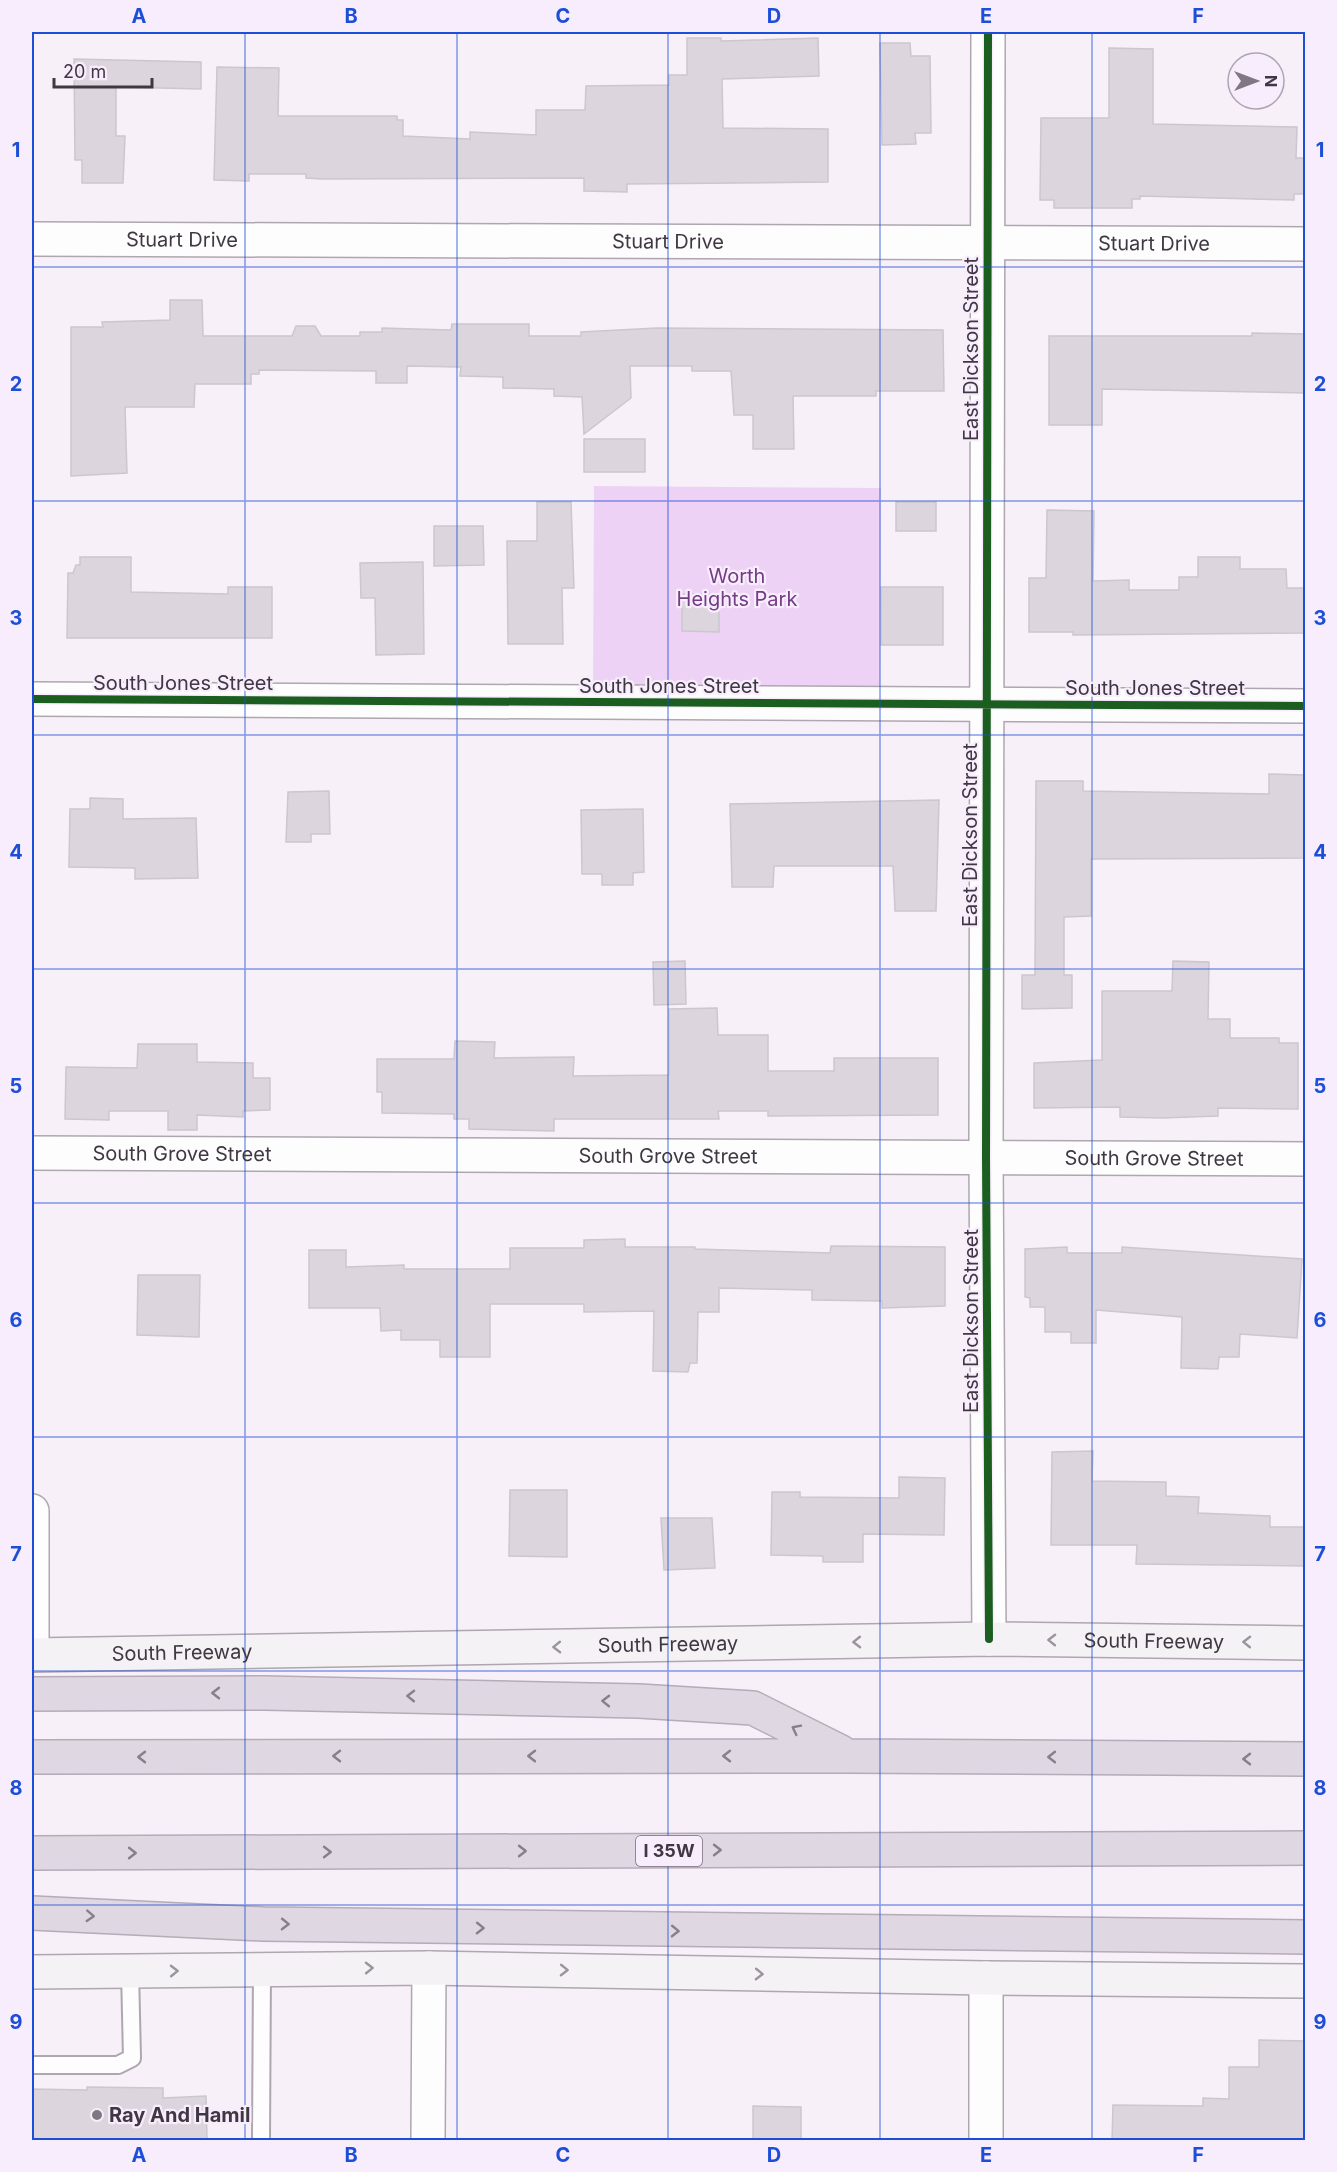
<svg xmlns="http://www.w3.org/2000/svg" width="1337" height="2172" font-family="Inter,sans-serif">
	<rect width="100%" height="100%" fill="#f7f0f8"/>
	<!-- green -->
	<path fill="#eed2f6" d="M 594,486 L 881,488 L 880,689 L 593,688 Z"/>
	<!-- building -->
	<path fill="#dcd5dd" stroke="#ccc6ce" stroke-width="1.5" d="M 687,38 L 721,38 L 721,41 L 818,38 L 819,76 L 722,79 L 723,128 L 828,129 L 828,182 L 627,184 L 627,192 L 584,191 L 584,178 L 322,179 L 306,178 L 306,174 L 249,174 L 249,181 L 214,180 L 217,67 L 279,68 L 278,116 L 397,116 L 397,120 L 403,120 L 403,136 L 470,139 L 470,132 L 536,135 L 536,110 L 585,110 L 586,86 L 669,85 L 669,75 L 687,75 Z
		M 880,43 L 910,43 L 911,56 L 930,56 L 931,133 L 915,133 L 916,144 L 882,145 Z
		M 1109,48 L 1153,49 L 1153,124 L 1297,127 L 1296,158 L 1305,158 L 1305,194 L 1294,194 L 1294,200 L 1140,196 L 1140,199 L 1132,199 L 1132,208 L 1054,208 L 1054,200 L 1040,200 L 1041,118 L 1109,118 Z
		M 74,59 L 201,62 L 201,89 L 116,87 L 116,136 L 125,136 L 123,183 L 82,183 L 82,160 L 75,160 Z
		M 170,300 L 202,300 L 203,336 L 292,336 L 296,326 L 315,326 L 321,336 L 360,336 L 360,332 L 382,332 L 382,328 L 451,330 L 452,324 L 529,324 L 529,336 L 581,336 L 581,332 L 657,328 L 943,330 L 944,391 L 876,391 L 876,396 L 793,396 L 794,449 L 753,449 L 753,415 L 734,415 L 731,371 L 692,371 L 692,366 L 630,366 L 631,398 L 584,434 L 582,397 L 554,396 L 554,389 L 503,388 L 503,377 L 460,376 L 461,367 L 407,366 L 407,383 L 376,383 L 376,371 L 259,370 L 259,374 L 251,374 L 251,384 L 195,384 L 194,407 L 125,407 L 127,473 L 71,476 L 71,327 L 103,327 L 102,322 L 170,320 Z
		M 1252,333 L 1305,334 L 1305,393 L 1102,389 L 1102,425 L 1049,425 L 1049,336 L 1252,336 Z
		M 584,439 L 645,439 L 645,472 L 584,472 Z
		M 537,502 L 571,502 L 574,588 L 562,588 L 563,644 L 508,644 L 507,541 L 537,541 Z
		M 896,502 L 936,502 L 936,531 L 896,531 Z
		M 1047,510 L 1094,511 L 1093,581 L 1129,580 L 1129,590 L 1179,590 L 1179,577 L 1198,577 L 1198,557 L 1240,557 L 1240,569 L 1286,569 L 1287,588 L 1305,588 L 1305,633 L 1073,635 L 1073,632 L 1029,632 L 1029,578 L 1046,578 Z
		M 434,526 L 483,526 L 484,565 L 434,566 Z
		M 80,557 L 131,557 L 131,592 L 228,594 L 228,587 L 272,587 L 272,638 L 67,638 L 68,573 L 73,573 L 76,565 L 80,565 Z
		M 423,562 L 424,654 L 376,655 L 375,598 L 361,598 L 360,563 Z
		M 881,587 L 943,587 L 943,645 L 881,645 Z
		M 682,594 L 719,594 L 719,632 L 682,631 Z
		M 1269,774 L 1305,775 L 1305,858 L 1091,859 L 1091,916 L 1064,917 L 1064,975 L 1072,975 L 1072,1008 L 1022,1009 L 1022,975 L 1035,975 L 1036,781 L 1083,781 L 1083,791 L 1269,794 Z
		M 329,791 L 330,834 L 311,834 L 311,842 L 286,842 L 288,792 Z
		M 90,798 L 123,799 L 123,819 L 196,818 L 198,878 L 135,879 L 135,868 L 69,867 L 70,809 L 90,809 Z
		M 939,800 L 936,911 L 895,911 L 893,866 L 774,866 L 773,887 L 732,887 L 730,804 Z
		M 643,809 L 644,872 L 633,873 L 633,885 L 602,885 L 602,874 L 582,874 L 581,810 Z
		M 685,961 L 686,1004 L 654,1005 L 653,962 Z
		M 1173,961 L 1209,962 L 1208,1019 L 1230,1019 L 1230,1038 L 1279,1038 L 1279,1043 L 1298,1043 L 1298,1109 L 1218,1108 L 1218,1116 L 1162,1118 L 1120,1117 L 1120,1107 L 1034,1108 L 1034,1063 L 1102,1060 L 1102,991 L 1172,991 Z
		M 717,1008 L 718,1035 L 768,1035 L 768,1071 L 834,1071 L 834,1058 L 938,1058 L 938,1115 L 768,1116 L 768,1111 L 718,1111 L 719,1119 L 554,1119 L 554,1131 L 469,1129 L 469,1119 L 454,1119 L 454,1114 L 382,1113 L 382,1092 L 377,1092 L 377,1059 L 454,1059 L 455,1041 L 495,1042 L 494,1058 L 574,1057 L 573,1076 L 669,1075 L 669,1009 Z
		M 138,1044 L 197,1044 L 197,1062 L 253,1063 L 253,1078 L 270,1078 L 270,1110 L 243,1111 L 243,1117 L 197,1115 L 197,1130 L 168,1130 L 168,1111 L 109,1111 L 109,1120 L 65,1119 L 66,1067 L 137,1068 Z
		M 625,1239 L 625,1247 L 695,1247 L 695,1249 L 760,1251 L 830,1253 L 831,1246 L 945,1247 L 945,1306 L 882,1308 L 882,1301 L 812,1300 L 812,1290 L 719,1288 L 719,1312 L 698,1312 L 697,1363 L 690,1363 L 688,1372 L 653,1371 L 654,1311 L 584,1312 L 584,1304 L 490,1304 L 490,1357 L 440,1357 L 440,1340 L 401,1340 L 401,1330 L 381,1331 L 380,1308 L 309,1308 L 309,1250 L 346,1250 L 346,1267 L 404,1265 L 404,1269 L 510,1269 L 510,1248 L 584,1248 L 584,1240 Z
		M 1067,1247 L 1067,1253 L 1122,1253 L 1122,1247 L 1302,1259 L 1297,1338 L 1240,1334 L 1239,1357 L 1219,1357 L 1218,1369 L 1181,1368 L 1182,1317 L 1096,1310 L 1096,1343 L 1071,1343 L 1071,1332 L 1045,1332 L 1045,1307 L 1030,1307 L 1030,1298 L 1025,1297 L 1025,1249 Z
		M 138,1275 L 200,1275 L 199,1337 L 137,1335 Z
		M 1093,1451 L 1092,1481 L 1166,1482 L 1166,1496 L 1199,1497 L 1198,1513 L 1270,1516 L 1270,1527 L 1305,1527 L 1305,1566 L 1136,1564 L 1137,1545 L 1051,1545 L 1052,1452 Z
		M 899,1477 L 945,1478 L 944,1535 L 863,1534 L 863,1562 L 823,1562 L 823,1556 L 771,1555 L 772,1492 L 800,1492 L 800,1497 L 899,1498 Z
		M 510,1490 L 567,1490 L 567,1557 L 509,1556 Z
		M 661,1518 L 712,1518 L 715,1568 L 664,1570 Z
		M 1259,2040 L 1305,2041 L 1305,2140 L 1112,2140 L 1113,2105 L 1203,2106 L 1203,2098 L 1229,2099 L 1229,2067 L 1259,2067 Z
		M 87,2087 L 163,2088 L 163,2098 L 206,2096 L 207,2140 L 32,2140 L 32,2089 L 87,2090 Z
		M 753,2106 L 801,2107 L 801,2140 L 753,2140 Z"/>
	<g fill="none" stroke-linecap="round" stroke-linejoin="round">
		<defs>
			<path id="lane" d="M 32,2065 L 118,2065 L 132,2058 L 130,1971
				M 261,2140 L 262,1969"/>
			<g id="street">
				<path d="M 988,32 L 986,1157 L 989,1639"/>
				<path id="s1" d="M 32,239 L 1306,244"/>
				<path d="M 32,699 L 1306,706"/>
				<path id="s2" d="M 32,1153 L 1306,1159"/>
				<path d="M 32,1511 L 32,1655"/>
				<path d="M 986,1978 L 986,2140"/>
				<path d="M 428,2140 L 429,1968"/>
			</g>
			<g id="secondary">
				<path id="s3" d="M 32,1655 L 989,1639 L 1306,1643"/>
				<path d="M 32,1972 L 429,1968 L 986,1978 L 1306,1981"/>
			</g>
			<path id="highway" d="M 32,1694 L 265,1693 L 639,1701 L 753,1708 L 841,1752
				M 32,1757 L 848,1756 L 1306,1759
				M 32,1853 L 1306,1848
				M 32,1913 L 263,1924 L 1306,1937"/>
		</defs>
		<!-- lane casing -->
		<use href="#lane" stroke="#aea7af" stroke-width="20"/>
		<!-- street casing -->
		<use href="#street" stroke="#aea7af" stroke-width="36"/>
		<!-- secondary casing -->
		<use href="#secondary" stroke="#aea7af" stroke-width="36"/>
		<!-- highway casing -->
		<use href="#highway" stroke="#b6abb9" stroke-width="36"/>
		<!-- lane -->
		<use href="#lane" stroke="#fefdfe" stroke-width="16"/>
		<!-- street -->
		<use href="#street" stroke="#fefdfe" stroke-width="33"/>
		<!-- secondary -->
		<use href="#secondary" stroke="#f4f2f5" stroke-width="33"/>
		<!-- highway -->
		<use href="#highway" stroke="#dfd7e1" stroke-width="33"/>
		<defs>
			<path id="cycleway" d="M 988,32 L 986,1157 L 989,1639
				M 32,699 L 1306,706"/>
		</defs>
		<!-- cycleway casing -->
		<use href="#cycleway" stroke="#f8edfc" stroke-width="11"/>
		<!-- cycleway -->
		<use href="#cycleway" stroke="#1b5e20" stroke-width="8"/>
	</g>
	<!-- one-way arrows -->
	<defs><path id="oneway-chevron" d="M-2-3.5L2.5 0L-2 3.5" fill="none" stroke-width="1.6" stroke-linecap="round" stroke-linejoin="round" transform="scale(1.5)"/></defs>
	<g stroke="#9a959c">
		<use href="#oneway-chevron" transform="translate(1052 1640) rotate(-179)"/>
		<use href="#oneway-chevron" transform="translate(857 1642) rotate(179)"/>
		<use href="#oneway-chevron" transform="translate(1247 1642) rotate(-179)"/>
		<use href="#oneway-chevron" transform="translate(557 1647) rotate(179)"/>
		<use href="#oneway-chevron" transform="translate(369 1968) rotate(-1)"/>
		<use href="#oneway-chevron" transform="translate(564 1970) rotate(1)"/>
		<use href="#oneway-chevron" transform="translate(174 1971) rotate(-1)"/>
		<use href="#oneway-chevron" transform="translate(759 1974) rotate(1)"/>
	</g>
	<g stroke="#87808a">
		<use href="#oneway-chevron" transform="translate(216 1693) rotate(180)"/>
		<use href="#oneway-chevron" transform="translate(411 1696) rotate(-179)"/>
		<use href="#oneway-chevron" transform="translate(606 1701) rotate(-179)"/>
		<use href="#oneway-chevron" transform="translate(796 1729) rotate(-153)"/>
		<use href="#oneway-chevron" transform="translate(337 1756) rotate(180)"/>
		<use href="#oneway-chevron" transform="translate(532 1756) rotate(180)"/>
		<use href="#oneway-chevron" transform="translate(727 1756) rotate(180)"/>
		<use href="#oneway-chevron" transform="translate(142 1757) rotate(180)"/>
		<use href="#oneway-chevron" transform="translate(1052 1757) rotate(-180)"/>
		<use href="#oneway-chevron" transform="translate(1247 1759) rotate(-180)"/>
		<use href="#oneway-chevron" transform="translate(717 1850)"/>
		<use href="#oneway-chevron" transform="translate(522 1851)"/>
		<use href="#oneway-chevron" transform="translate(327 1852)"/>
		<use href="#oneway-chevron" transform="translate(132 1853)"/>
		<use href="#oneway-chevron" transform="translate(90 1916) rotate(3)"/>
		<use href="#oneway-chevron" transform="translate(285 1924) rotate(1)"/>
		<use href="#oneway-chevron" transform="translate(480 1928) rotate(1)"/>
		<use href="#oneway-chevron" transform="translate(675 1931) rotate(1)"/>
	</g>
	<!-- grid -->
	<path fill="none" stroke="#1d4ed8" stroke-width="1.5" stroke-opacity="0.55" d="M 245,32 L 245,2140M 457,32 L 457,2140M 668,32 L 668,2140M 880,32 L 880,2140M 1092,32 L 1092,2140M 32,267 L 1306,267M 32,501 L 1306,501M 32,735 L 1306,735M 32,969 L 1306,969M 32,1203 L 1306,1203M 32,1437 L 1306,1437M 32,1671 L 1306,1671M 32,1905 L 1306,1905"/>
	<!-- markers -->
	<circle fill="#7f7882" stroke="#f8edfc" stroke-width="2" cx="97" cy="2115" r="6"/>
	<g text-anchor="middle" stroke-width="4.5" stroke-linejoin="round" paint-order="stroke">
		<!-- shield labels -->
		<rect fill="#f8edfc" stroke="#766e7a" stroke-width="1.5" x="636" y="1836" width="66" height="30" rx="4.5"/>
		<g font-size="18" font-weight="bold" fill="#3f3842">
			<text x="669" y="1857">I 35W</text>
		</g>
		<!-- street labels -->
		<g font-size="20" fill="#3f3842" stroke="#f8edfc">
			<text dy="7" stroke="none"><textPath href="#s1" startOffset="150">Stuart Drive</textPath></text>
			<text dy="7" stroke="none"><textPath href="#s1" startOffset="636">Stuart Drive</textPath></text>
			<text dy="7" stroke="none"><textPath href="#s1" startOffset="1122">Stuart Drive</textPath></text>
			<text transform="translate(971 349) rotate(-90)" y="7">East Dickson Street</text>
			<text x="183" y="690">South Jones Street</text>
			<text x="669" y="693">South Jones Street</text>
			<text x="1155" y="695">South Jones Street</text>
			<text transform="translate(970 835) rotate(-90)" y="7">East Dickson Street</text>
			<text dy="7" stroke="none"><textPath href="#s2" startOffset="150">South Grove Street</textPath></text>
			<text dy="7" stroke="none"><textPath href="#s2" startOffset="636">South Grove Street</textPath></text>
			<text dy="7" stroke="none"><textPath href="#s2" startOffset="1122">South Grove Street</textPath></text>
			<text transform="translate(971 1321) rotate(-90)" y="7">East Dickson Street</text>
			<text dy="7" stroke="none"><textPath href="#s3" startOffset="1122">South Freeway</textPath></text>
			<text dy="7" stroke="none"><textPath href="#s3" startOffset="636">South Freeway</textPath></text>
			<text dy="7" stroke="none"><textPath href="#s3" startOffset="150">South Freeway</textPath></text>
		</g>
		<!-- park labels -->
		<g font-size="20" fill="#743c85" stroke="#f8edfc">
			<text x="737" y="583">Worth<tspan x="737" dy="23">Heights Park</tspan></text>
		</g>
		<!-- poi labels -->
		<g font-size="20" font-weight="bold" fill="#3f3842" stroke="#f8edfc" text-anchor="start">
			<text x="109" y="2122">Ray And Hamil</text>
		</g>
	</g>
	<!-- border -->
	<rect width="1337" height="2172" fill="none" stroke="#f8edfc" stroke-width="66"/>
	<!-- north arrow -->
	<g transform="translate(1256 81) rotate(90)"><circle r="28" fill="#f8edfc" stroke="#aea5b2" stroke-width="1.5"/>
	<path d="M0-4.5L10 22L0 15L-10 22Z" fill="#7f7882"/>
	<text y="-9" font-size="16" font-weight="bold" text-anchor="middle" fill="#3f3842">N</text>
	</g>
	<!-- scale -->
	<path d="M54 78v9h98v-9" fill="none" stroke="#3f3842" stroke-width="3"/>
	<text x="63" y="78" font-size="18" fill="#3f3842" stroke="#f8edfc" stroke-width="4.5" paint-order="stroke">20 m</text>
	<rect x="33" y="33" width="1271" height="2106" fill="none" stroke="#1d4ed8" stroke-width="2"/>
	<g font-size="20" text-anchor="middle" font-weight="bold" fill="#1d4ed8">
		<text x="139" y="23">A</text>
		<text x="351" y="23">B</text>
		<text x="563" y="23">C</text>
		<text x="774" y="23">D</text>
		<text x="986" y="23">E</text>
		<text x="1198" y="23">F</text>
		<text x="16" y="157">1</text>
		<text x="1320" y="157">1</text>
		<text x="16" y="391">2</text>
		<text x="1320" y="391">2</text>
		<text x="16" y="625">3</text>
		<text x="1320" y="625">3</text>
		<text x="16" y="859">4</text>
		<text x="1320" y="859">4</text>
		<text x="16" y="1093">5</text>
		<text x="1320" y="1093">5</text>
		<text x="16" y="1327">6</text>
		<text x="1320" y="1327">6</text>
		<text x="16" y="1561">7</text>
		<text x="1320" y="1561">7</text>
		<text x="16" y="1795">8</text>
		<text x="1320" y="1795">8</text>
		<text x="16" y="2029">9</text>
		<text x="1320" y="2029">9</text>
		<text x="139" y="2162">A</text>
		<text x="351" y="2162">B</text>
		<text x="563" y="2162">C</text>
		<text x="774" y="2162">D</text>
		<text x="986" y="2162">E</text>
		<text x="1198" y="2162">F</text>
	</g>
</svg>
